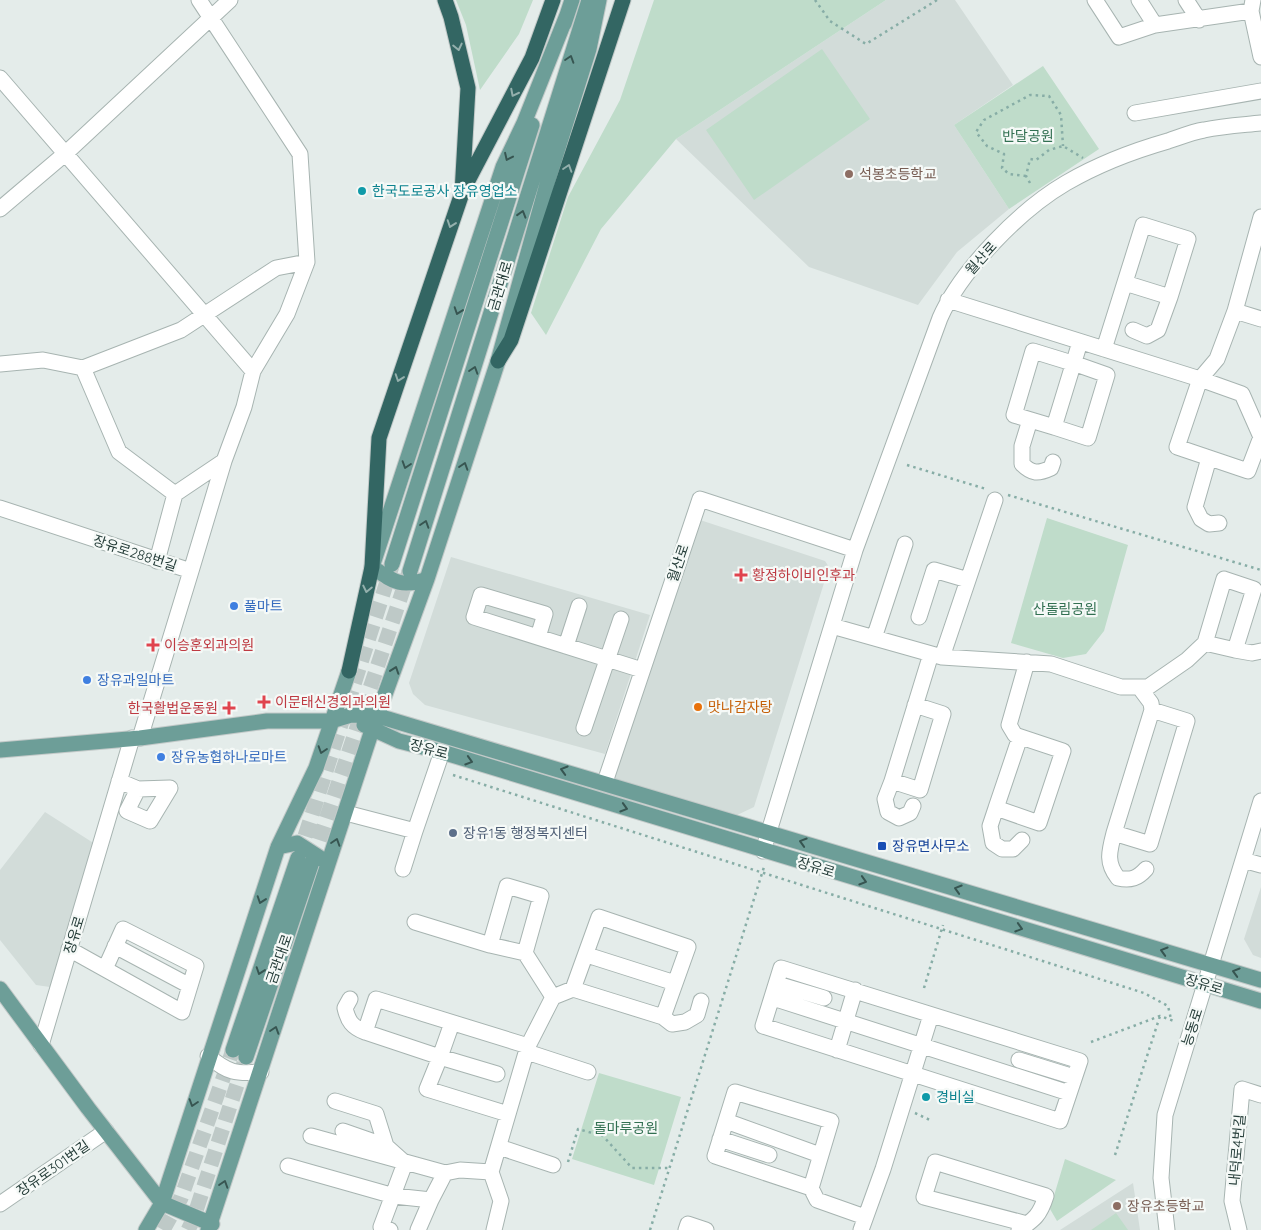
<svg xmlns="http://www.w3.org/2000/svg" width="1261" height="1230" font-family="Quicksand,'Noto Sans KR',sans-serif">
	<rect width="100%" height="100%" fill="#e4ecea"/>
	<!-- built -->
	<path fill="#d2dcd9" d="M 886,0 L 955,0 L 1013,85 L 954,125 L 1009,209 L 957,252 L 918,305 L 809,267 L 676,139 Z
		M 697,519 L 825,561 L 829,567 L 754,807 L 735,816 L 617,781 L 612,776 Z
		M 451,557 L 650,615 L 605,754 L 425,705 L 413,694 L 409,683 Z
		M 45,812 L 95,844 L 50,987 L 36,985 L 0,940 L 0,870 Z
		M 1261,887 L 1261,958 L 1253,955 L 1244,939 Z
		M 1133,1183 L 1140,1230 L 1060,1230 Z"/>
	<!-- green -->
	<path fill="#bfdcca" d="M 456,0 L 533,0 L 519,34 L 480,90 L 466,25 Z
		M 654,0 L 886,0 L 676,139 L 601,229 L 546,335 L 531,313 L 568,197 L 620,100 Z
		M 822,49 L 870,119 L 754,200 L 706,130 Z
		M 1043,66 L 1099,149 L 1009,209 L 954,125 Z
		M 1047,518 L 1128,545 L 1104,631 L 1086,654 L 1063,658 L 1011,643 Z
		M 599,1073 L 681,1097 L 654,1185 L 572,1159 Z
		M 1065,1159 L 1116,1180 L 1057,1221 L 1050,1209 Z
		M 1116,1213 L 1128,1230 L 1091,1230 Z"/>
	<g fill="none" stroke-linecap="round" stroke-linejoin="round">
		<!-- major-tunnel -->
		<path stroke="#bec9c7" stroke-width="15" stroke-dasharray="15 8" stroke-linecap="butt" d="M 298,858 L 392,566
			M 312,862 L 409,572
			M 163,1230 L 181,1198 L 233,1050
			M 188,1230 L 193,1220 L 246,1057"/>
		<defs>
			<path id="minor" d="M 199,0 L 300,154 L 307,262
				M 1095,0 L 1119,37 L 1155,25 L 1251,11
				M 1139,0 L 1155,25
				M 1186,0 L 1199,20
				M 1253,0 L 1251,11 L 1261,57
				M 0,78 L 253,371
				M 1135,113 L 1261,91
				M 0,209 L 66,153 L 230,0
				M 948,300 L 1200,379 L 1217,359 L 1235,311 L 1261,217
				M 1235,311 L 1261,319
				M 1133,330 L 1147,336 L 1158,330 L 1170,297
				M 1104,349 L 1143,225 L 1188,239 L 1170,297 L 1125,283
				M 0,364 L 43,360 L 83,368
				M 1200,379 L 1242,394 L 1261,437 L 1248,471 L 1177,447 Z
				M 1030,420 L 1022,446 L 1022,464 C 1032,474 1038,474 1051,468 L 1053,462
				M 1054,427 L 1088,438 L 1107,375 L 1073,363 L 1072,363 L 1033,351 L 1014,415 L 1054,427 L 1080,342
				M 1209,458 L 1195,507 L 1201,519 L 1209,524 L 1219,523
				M 0,508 L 191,571 L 140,738
				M 157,561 L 175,494 L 224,461 L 244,407 L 253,371 L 287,314 L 307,262 L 276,268 L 181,330 L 83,368 L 119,452 L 175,494
				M 191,571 L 224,461
				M 919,617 L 934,570 L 968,580
				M 832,626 L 942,657 L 1051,664 L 1121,687 L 1148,687 L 1187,660 L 1205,643 L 1224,579 L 1254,589 L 1235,650 L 1205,643
				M 538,637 L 545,614 L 481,595 L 474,617 L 642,670
				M 874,638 L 905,544
				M 566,646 L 579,606
				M 1235,650 L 1252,653 L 1261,651
				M 942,657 L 995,500
				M 1139,687 L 1151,703 L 1152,710 L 1114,833 L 1150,844 L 1187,721 L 1152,710
				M 915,705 L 943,714 L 920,790 L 892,781 L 931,654
				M 584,728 L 621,619
				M 1020,737 L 996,808 L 1039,823 L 1063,751 L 1015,735 L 1009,725 L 1027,662
				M 119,781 L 138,789 L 170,788 L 150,821 L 127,811 L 138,789
				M 892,781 L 885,799 L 888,812 L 899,818 L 910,813 L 913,806
				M 605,782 L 700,499 L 855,550
				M 996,808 L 990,826 L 993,843 L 1002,849 L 1013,849 L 1022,840
				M 346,813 L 415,831 L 442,752
				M 1114,833 C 1109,852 1106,863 1118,878 C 1131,881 1138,878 1146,869
				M 763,851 L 855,550 L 940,318 C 961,270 1020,210 1066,183 C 1097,165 1133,151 1168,141 C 1180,137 1192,132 1204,130 C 1223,126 1242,125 1261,123
				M 1243,860 L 1261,865
				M 403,869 L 415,831
				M 415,922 L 490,945 L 525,953 L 553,997
				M 490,945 L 507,886 L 541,896 L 525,953
				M 115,946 L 190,986
				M 69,949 L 182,1012 L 196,966 L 123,929 L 105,969
				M 587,955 L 675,983
				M 781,968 L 1080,1061 L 1060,1121 L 763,1026 Z
				M 777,984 L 824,998
				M 773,998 L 1069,1093
				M 350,999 L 345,1008 C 348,1021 352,1027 365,1032
				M 663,1017 L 672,1024 L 685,1022 L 697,1015 L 701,1001
				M 452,1023 L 440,1057 L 365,1032 L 376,999 L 528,1046 L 491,1172
				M 41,1045 L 132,738
				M 528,1046 L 553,997 L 573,989 L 663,1017 L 688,947 L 599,917 L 573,989
				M 837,1050 L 855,990
				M 527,1052 L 588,1072
				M 208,1056 C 228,1073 236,1074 261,1072
				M 1019,1060 L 1074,1077
				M 497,1074 L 440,1057 L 427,1089 L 508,1114
				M 335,1101 L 376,1114 L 386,1146 L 405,1163 L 381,1227 L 390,1230
				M 726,1121 L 820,1155
				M 343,1131 L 386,1146
				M 311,1136 L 445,1173
				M 720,1139 L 769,1155
				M 499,1147 L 553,1165
				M 288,1166 L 394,1196 L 431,1200 L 445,1173 L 460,1170 L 491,1172 L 501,1201 L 494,1230
				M 811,1188 L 831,1121 L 735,1092 L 715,1156 L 811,1188 L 817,1200 L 865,1217
				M 0,1204 L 106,1131
				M 418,1230 L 431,1200
				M 686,1230 L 688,1224 L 706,1230
				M 861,1230 L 883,1169 L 931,1015
				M 1019,1230 C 1035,1219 1040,1215 1046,1196 L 935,1162 L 924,1197 L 1027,1224
				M 1167,1230 L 1161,1178 L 1165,1115 L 1261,801
				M 1239,1230 L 1232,1201 L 1242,1089 L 1261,1095"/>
			<path id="major" d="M 564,24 L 572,0
				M 392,564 L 532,125
				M 410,571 L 589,0
				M 427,579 C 401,588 394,582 372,567 L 503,167 L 524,123 L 567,15
				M 364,725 L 399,741 L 442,752 L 1261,1001
				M 0,750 L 140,738 L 267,721 L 331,721 L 351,715 L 378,716 L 1261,980
				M 278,847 L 297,843 L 328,863
				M 0,989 L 88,1108 L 162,1203 L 212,1224
				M 233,1050 L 298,858
				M 246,1057 L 312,862
				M 146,1230 L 162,1203 L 278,847 L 316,768 L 349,671
				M 208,1230 L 372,730 L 427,579 L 498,361 L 549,177 L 589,49 L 599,0"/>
			<path id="highway" d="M 464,188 L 532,58 L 553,0
				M 498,361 L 511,340 L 623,0
				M 349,671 L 372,567 L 379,438 L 462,193 L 468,88 L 451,17 L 445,0"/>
		</defs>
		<!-- minor casing -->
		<use href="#minor" stroke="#a7b4b1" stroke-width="17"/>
		<!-- major casing -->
		<use href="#major" stroke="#c2c9c8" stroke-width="17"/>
		<!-- highway casing -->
		<use href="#highway" stroke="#c2c9c8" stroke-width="17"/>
		<!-- path -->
		<path stroke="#87ada6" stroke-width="2.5" stroke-dasharray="2.5 4" stroke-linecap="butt" d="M 815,0 L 830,21 L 866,44 L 937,0
			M 1026,176 L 1009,174 L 1002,168 L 1004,154 L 987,146 L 976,132 L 984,120 L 1030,95 L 1049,96 L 1061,115 L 1063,146
			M 1030,183 L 1026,176 L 1030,159 L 1036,160 L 1049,150 L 1063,146 L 1083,158
			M 907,465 L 986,489
			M 1008,495 L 1261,570
			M 453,775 L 1144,993 L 1168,1006 L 1171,1019
			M 924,988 L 943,925
			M 1091,1042 L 1160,1016 L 1174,1021
			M 915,1113 L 930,1120
			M 1115,1155 L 1160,1016
			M 568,1162 L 578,1129 L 603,1136 L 632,1168 L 670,1168
			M 650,1230 L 764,867"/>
		<!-- minor -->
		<use href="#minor" stroke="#fff" stroke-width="15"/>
		<!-- major -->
		<use href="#major" stroke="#6d9e98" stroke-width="15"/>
		<!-- highway -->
		<use href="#highway" stroke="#336663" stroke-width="15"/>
	</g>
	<!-- one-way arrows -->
	<defs><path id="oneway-chevron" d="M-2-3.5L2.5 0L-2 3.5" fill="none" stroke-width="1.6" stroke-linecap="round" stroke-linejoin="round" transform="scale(1.25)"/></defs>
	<g stroke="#94b0ad">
		<use href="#oneway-chevron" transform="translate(458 47) rotate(77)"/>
		<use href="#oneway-chevron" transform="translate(514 93) rotate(117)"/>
		<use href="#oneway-chevron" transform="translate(568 168) rotate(-72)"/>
		<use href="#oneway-chevron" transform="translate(451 224) rotate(109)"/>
		<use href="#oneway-chevron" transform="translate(399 378) rotate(109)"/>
		<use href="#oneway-chevron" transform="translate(367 589) rotate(102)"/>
	</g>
	<g stroke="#375551">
		<use href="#oneway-chevron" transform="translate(570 59) rotate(-72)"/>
		<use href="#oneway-chevron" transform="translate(508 157) rotate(115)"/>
		<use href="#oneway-chevron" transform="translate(522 214) rotate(-73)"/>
		<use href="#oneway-chevron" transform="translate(458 311) rotate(109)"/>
		<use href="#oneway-chevron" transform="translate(474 370) rotate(-72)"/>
		<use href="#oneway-chevron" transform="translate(406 465) rotate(108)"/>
		<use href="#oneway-chevron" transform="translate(464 466) rotate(-72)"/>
		<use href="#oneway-chevron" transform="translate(425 524) rotate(-72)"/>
		<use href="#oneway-chevron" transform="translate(395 670) rotate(-71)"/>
		<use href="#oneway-chevron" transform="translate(322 750) rotate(108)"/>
		<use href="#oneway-chevron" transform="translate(469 761) rotate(17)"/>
		<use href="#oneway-chevron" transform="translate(564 770) rotate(-164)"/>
		<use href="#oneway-chevron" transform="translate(624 808) rotate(17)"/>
		<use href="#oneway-chevron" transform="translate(336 842) rotate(-72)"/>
		<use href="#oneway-chevron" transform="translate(803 842) rotate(-163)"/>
		<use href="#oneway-chevron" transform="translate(863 881) rotate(17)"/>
		<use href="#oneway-chevron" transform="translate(958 889) rotate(-163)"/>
		<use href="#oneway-chevron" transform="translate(261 900) rotate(109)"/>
		<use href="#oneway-chevron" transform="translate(1019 928) rotate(17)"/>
		<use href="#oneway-chevron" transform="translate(1164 951) rotate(-164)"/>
		<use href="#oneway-chevron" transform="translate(260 971) rotate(109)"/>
		<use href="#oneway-chevron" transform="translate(1236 972) rotate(-164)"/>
		<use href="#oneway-chevron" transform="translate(275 1030) rotate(-72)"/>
		<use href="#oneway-chevron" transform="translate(193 1103) rotate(108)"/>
		<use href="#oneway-chevron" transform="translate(224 1184) rotate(-72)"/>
	</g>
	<!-- markers -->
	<g fill="#8d6e63" stroke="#f5f9f7" stroke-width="2">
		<circle cx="849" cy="174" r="5"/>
		<circle cx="1117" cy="1206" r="5"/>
	</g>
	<g fill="#0f9aa8" stroke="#f5f9f7" stroke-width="2">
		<circle cx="362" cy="191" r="5"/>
		<circle cx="926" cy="1097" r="5"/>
	</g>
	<g fill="#e0444e" stroke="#f5f9f7" stroke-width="2">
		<path d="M738.5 567.5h5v5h5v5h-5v5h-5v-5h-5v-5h5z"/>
		<path d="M150.5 637.5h5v5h5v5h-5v5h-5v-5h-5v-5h5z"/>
		<path d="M261.5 694.5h5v5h5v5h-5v5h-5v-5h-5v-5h5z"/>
		<path d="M226.5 700.5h5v5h5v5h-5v5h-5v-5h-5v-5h5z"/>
	</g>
	<g fill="#3f7fe0" stroke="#f5f9f7" stroke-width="2">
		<circle cx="234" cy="606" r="5"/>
		<circle cx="87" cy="680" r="5"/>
		<circle cx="161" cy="757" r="5"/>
	</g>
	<circle fill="#e8710a" stroke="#f5f9f7" stroke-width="2" cx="698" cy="707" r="5"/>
	<circle fill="#5c6f8a" stroke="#f5f9f7" stroke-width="2" cx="453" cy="833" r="5"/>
	<rect fill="#1a4fb4" stroke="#f5f9f7" stroke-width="2" x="877" y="841" width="10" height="10" rx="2.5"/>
	<g text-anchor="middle" stroke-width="4.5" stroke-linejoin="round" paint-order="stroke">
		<!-- park labels -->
		<g font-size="14" fill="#327052" stroke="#f5f9f7">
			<text x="1028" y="141">반달공원</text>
			<text x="1065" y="614">산돌림공원</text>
			<text x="626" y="1133">돌마루공원</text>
		</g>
		<!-- education labels -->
		<g font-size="14" fill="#785e54" stroke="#f5f9f7" text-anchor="start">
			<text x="859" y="179">석봉초등학교</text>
			<text x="1127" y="1211">장유초등학교</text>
		</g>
		<!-- culture labels -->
		<g font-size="14" fill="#0d838f" stroke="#f5f9f7" text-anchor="start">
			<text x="372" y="196">한국도로공사 장유영업소</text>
			<text x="936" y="1102">경비실</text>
		</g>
		<!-- street labels -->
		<g font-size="14" fill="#253d39" stroke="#f5f9f7">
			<text transform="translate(981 258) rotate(-48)" y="5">월산로</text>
			<text transform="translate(500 286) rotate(-73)" y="5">금관대로</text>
			<text transform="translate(135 553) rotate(18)" y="5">장유로288번길</text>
			<text transform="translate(678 563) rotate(-71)" y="5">월산로</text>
			<text transform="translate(429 749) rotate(15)" y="5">장유로</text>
			<text transform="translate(816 867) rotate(17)" y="5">장유로</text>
			<text transform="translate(74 935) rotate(-73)" y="5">장유로</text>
			<text transform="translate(279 959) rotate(-71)" y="5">금관대로</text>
			<text transform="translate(1204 984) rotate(17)" y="5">장유로</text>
			<text transform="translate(1192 1027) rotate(-72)" y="5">능동로</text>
			<text transform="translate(1237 1150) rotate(-85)" y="5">내덕로4번길</text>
			<text transform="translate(53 1168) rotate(-35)" y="5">장유로301번길</text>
		</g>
		<!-- health labels -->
		<g font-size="14" fill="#be3a42" stroke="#f5f9f7" text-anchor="start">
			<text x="752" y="580">황정하이비인후과</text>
			<text x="164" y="650">이승훈외과의원</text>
			<text x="275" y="707">이문태신경외과의원</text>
			<text x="218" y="713" text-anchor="end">한국활법운동원</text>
		</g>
		<!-- shop labels -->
		<g font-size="14" fill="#366cbe" stroke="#f5f9f7" text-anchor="start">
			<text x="244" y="611">풀마트</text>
			<text x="97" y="685">장유과일마트</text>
			<text x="171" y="762">장유농협하나로마트</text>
		</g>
		<!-- food labels -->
		<g font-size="14" fill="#c56008" stroke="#f5f9f7" text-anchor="start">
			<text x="708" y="712">맛나감자탕</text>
		</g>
		<!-- service labels -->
		<g font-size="14" fill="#4e5e75" stroke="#f5f9f7" text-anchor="start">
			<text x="463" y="838">장유1동 행정복지센터</text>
		</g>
		<!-- transit labels -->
		<g font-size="14" fill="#164399" stroke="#f5f9f7" text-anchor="start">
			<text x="892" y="851">장유면사무소</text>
		</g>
	</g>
</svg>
